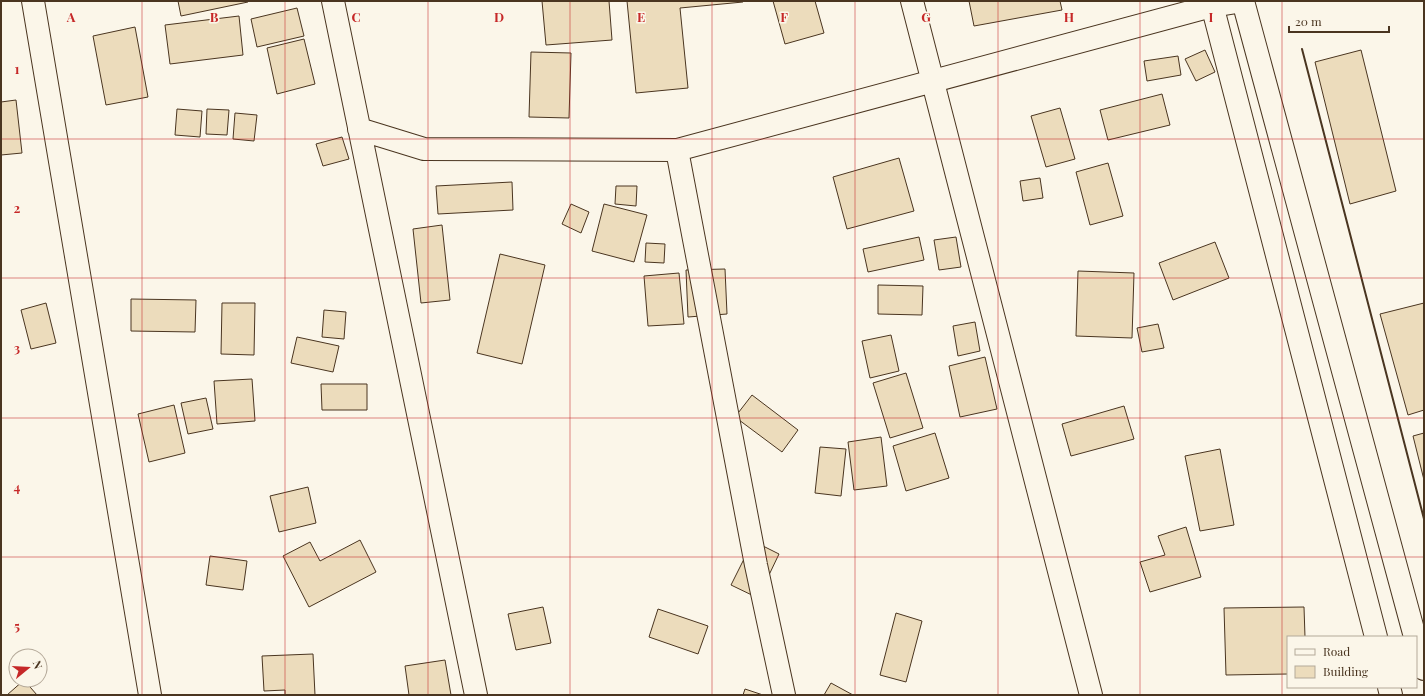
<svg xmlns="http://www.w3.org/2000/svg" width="1425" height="696" font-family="'Playfair Display',serif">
	<rect width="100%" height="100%" fill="#fbf6e9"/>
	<!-- building -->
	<path fill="#ecdcbc" stroke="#4a3520" d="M 178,1 L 247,1 L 248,2 L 181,16 Z
		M 542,1 L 609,1 L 612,40 L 546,45 Z
		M 627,1 L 743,1 L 743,2 L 680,8 L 688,88 L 636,93 Z
		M 773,1 L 815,1 L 824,33 L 785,44 Z
		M 969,1 L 1060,1 L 1062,10 L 974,26 Z
		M 297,8 L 304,36 L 257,47 L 251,19 Z
		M 239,16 L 243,55 L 170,64 L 165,25 Z
		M 135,27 L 148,97 L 106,105 L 93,36 Z
		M 304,39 L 315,84 L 277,94 L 267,48 Z
		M 1205,50 L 1215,72 L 1196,81 L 1185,59 Z
		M 1361,50 L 1396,191 L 1350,204 L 1315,62 Z
		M 531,52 L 571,53 L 569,118 L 529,117 Z
		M 1178,56 L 1181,75 L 1147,81 L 1144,61 Z
		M 1162,94 L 1170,125 L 1108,140 L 1100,110 Z
		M 16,100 L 22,153 L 1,155 L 1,102 Z
		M 1060,108 L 1075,159 L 1046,167 L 1031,116 Z
		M 177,109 L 202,111 L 200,137 L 175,135 Z
		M 207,109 L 229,110 L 227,135 L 206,134 Z
		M 235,113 L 257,115 L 254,141 L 233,139 Z
		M 342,137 L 349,159 L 323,166 L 316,144 Z
		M 899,158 L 914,211 L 847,229 L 833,177 Z
		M 1108,163 L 1123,216 L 1090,225 L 1076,172 Z
		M 1040,178 L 1043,198 L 1023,201 L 1020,181 Z
		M 512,182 L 513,210 L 438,214 L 436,186 Z
		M 616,186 L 637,186 L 636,206 L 615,204 Z
		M 571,204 L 589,212 L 581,233 L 562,224 Z
		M 604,204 L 647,215 L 634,262 L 592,251 Z
		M 442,225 L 450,300 L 421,303 L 413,229 Z
		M 919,237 L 924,260 L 868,272 L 863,249 Z
		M 956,237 L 961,267 L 939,270 L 934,240 Z
		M 1215,242 L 1229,278 L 1173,300 L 1159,263 Z
		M 646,243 L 665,244 L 664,263 L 645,262 Z
		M 500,254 L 545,265 L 522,364 L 477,353 Z
		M 725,269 L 727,314 L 688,317 L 686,270 Z
		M 1078,271 L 1134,273 L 1132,338 L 1076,336 Z
		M 679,273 L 684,324 L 648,326 L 644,276 Z
		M 878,285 L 923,286 L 922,315 L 878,314 Z
		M 131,299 L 196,300 L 195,332 L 131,331 Z
		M 46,303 L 56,343 L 31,349 L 21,310 Z
		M 222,303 L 255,303 L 254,355 L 221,354 Z
		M 1424,303 L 1424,410 L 1408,415 L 1380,314 Z
		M 324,310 L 346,312 L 344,339 L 322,337 Z
		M 975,322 L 980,351 L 958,356 L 953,326 Z
		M 1158,324 L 1164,348 L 1142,352 L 1137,328 Z
		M 891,335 L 899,371 L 870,378 L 862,341 Z
		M 297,337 L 339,346 L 333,372 L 291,363 Z
		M 985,357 L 997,409 L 960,417 L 949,366 Z
		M 906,373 L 923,428 L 890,438 L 873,383 Z
		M 252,379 L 255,421 L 217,424 L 214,381 Z
		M 321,384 L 367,384 L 367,410 L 322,410 Z
		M 752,395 L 798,430 L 782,452 L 735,417 Z
		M 206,398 L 213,429 L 188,434 L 181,403 Z
		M 174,405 L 185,453 L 149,462 L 138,414 Z
		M 1124,406 L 1134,439 L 1071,456 L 1062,424 Z
		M 935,433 L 949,478 L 906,491 L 893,446 Z
		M 1424,433 L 1424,480 L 1413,436 Z
		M 881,437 L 887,486 L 854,490 L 848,442 Z
		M 820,447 L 846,449 L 841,496 L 815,493 Z
		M 1220,449 L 1234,525 L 1200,531 L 1185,456 Z
		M 308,487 L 316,523 L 279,532 L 270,496 Z
		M 1186,527 L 1201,577 L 1150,592 L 1140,562 L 1165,555 L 1158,536 Z
		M 360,540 L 376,572 L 309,607 L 283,556 L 310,542 L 320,561 Z
		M 753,541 L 779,554 L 758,598 L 731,585 Z
		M 210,556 L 247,561 L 243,590 L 206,585 Z
		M 543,607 L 551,643 L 516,650 L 508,614 Z
		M 1304,607 L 1305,637 L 1288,637 L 1288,674 L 1226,675 L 1224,608 Z
		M 658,609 L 708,626 L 698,654 L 649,637 Z
		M 896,613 L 922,621 L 906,682 L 880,675 Z
		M 313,654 L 315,695 L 285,695 L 285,690 L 264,691 L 262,656 Z
		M 445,660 L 451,695 L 409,695 L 405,666 Z
		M 24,680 L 37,695 L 7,695 Z
		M 831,683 L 853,695 L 824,695 Z
		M 745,689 L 763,695 L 743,695 Z"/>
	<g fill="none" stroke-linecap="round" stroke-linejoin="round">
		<defs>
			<path id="minor" d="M 33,1 L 150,695
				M 333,1 L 476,695
				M 912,1 L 1091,695
				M 359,129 L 424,149 L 677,150 L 1212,6 L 1243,1
				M 677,150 L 756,565 L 784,695"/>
			<path id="tertiary" d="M 1211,1 L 1376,637
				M 1243,1 L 1415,637
				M 1416,640 L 1424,669
				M 1389,687 L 1391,695"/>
		</defs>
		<!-- minor casing -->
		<use href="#minor" stroke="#4a3520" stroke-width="24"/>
		<!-- tertiary casing -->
		<use href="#tertiary" stroke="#4a3520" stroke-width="24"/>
		<!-- minor -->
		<use href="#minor" stroke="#fbf6e9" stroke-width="22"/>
		<!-- tertiary -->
		<use href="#tertiary" stroke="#fbf6e9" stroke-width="22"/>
		<!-- wall -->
		<path stroke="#4a3520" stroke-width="2" d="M 1302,49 L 1424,519"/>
	</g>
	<!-- grid -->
	<path fill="none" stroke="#c62828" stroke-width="1" stroke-opacity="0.55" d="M 142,1 L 142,695M 285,1 L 285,695M 428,1 L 428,695M 570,1 L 570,695M 712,1 L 712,695M 855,1 L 855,695M 998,1 L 998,695M 1140,1 L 1140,695M 1282,1 L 1282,695M 1,139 L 1424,139M 1,278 L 1424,278M 1,418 L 1424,418M 1,557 L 1424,557"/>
	<g font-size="13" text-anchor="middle" font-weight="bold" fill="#c62828" stroke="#fbf6e9" stroke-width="3" stroke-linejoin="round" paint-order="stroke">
		<text x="71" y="22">A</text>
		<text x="214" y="22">B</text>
		<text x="356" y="22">C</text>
		<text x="499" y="22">D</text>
		<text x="641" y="22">E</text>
		<text x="784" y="22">F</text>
		<text x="926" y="22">G</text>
		<text x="1069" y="22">H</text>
		<text x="1211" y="22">I</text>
		<text x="17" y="74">1</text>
		<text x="17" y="213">2</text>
		<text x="17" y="353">3</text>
		<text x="17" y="492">4</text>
		<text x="17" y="631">5</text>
	</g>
	<!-- border -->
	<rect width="1425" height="696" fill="none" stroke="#4a3520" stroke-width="4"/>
	<!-- legend -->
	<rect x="1287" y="636" width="130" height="52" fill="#fbf6e9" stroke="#b4a999"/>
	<rect x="1295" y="649" width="20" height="6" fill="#fbf6e9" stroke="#b4a999"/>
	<text x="1323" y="656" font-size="12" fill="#4a3520">Road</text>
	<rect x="1295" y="666" width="20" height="12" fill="#ecdcbc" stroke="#b4a999"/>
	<text x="1323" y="676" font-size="12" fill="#4a3520">Building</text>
	<!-- north arrow -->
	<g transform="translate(28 668) rotate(72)"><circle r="19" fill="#fbf6e9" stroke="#b4a999"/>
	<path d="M0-3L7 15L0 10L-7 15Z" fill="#c62828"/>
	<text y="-6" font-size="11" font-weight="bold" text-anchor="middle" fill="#4a3520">N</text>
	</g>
	<!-- scale -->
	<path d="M1289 26v6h100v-6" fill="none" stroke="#4a3520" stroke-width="2"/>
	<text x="1295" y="26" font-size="12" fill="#4a3520" stroke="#fbf6e9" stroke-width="3" paint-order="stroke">20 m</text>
</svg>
